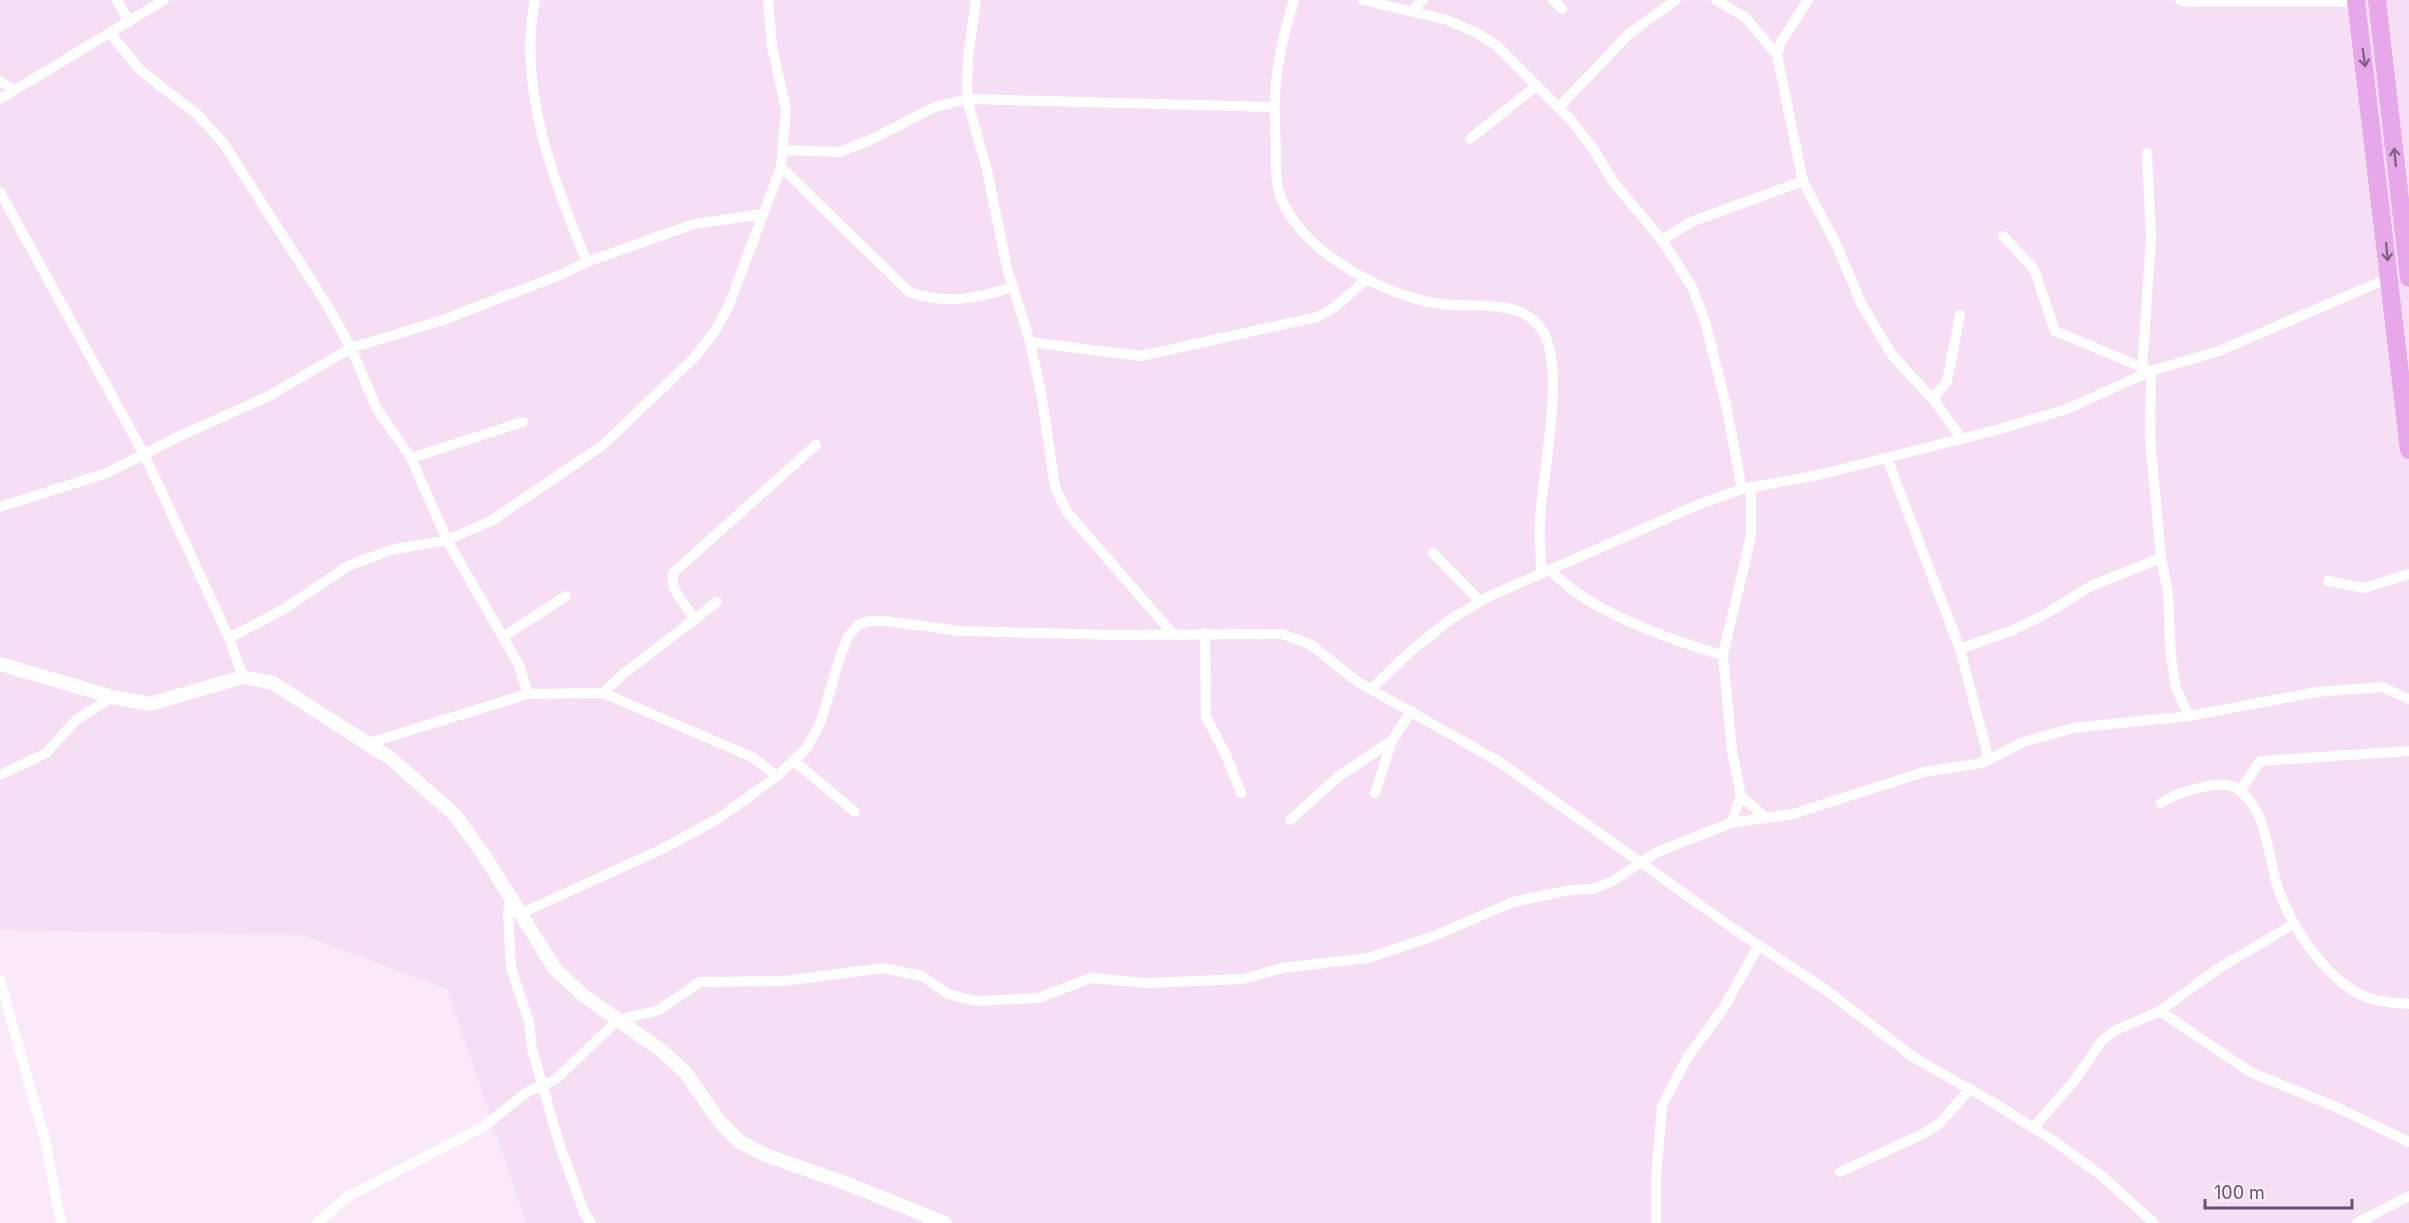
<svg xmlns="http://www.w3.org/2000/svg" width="2409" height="1223" font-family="Inter,sans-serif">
	<rect width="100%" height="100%" fill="#fae9f8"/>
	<!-- residential -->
	<path fill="#f6def4" d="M 0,0 L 2409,0 L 2409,1223 L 526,1223 L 447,989 L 303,935 L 0,930 Z"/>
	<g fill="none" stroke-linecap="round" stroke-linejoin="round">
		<!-- minor -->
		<path stroke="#fff" stroke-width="10" d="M 117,0 L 129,22
			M 535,0 C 517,87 554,182 587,262
			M 976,0 L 968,57 L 967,99 L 987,170 L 1007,268 L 1030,342 L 1042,398 L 1055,487 L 1067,512 L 1173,634
			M 1294,0 C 1277,56 1272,88 1276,147 C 1276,160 1275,176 1278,188 C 1292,248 1385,297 1441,304 C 1474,309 1520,297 1542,330 C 1566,366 1543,473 1540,518 C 1539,536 1541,555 1541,573
			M 1363,0 L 1447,20 L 1475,32 L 1496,45 L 1571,120 L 1594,150 L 1614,183 L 1662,240 L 1692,287 L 1705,321 L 1726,405 L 1742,489
			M 1553,0 L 1562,9
			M 1716,0 L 1745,17 L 1777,55
			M 1808,0 L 1781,42 L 1777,55 L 1803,181 L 1837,246 L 1862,305 L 1892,355 L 1936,403 L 1962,439
			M 2180,0 L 2191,2 L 2356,2
			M 1411,11 L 1423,0
			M 110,33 L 140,70 L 198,115 L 224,144 L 327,305 L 351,348 L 377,409 L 411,458 L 447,540 L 519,665 L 528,694
			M 0,81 L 13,90
			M 0,99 L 164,0
			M 1558,108 L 1630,33 L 1676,0
			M 1470,139 L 1535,87
			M 784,150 L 839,152 L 868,141 L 935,107 L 967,99 L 1273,107
			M 781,167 L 909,292 C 946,305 976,299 1013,287
			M 0,192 L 145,456 L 229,638 L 243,677
			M 2003,236 L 2034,269 L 2055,331 L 2151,371 L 2150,438 L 2161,558 L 2168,593 L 2171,657 L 2176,688 L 2189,716
			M 1662,240 L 1691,222 L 1803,181
			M 1030,342 L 1141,356 L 1317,317 L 1335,307 L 1366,280
			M 2142,372 L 2151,237 L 2147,153
			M 1933,399 L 1947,381 L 1960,315
			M 411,458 L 523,422
			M 0,507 L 107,473 L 180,436 L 269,396 L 351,348 L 443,320 L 560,275 L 587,262 L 694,224 L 763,214
			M 1433,553 L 1480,601
			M 1550,569 C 1583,609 1672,641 1723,655
			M 2328,581 L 2364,588 L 2409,574
			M 694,618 C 686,605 667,587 674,572 L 816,445
			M 1205,633 L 1206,717 L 1226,755 L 1241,793
			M 503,637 L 566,596
			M 229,638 L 286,608 L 348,566 L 391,550 L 447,540 L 491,521 L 603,445 L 694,358 L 716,330 L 729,305 L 781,167 L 786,110 L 772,46 L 768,0
			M 1960,649 L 2013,630 L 2044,615 L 2091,586 L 2161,558
			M 1372,688 L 1412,650 L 1451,619 L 1490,596 L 1700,504 L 1742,489 L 1814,476 L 1993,431 L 2067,409 L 2151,371 L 2219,351 L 2389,278
			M 603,693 L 622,675 L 717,602
			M 369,743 L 528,694 L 603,693 L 752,757 L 777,776
			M 794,761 L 855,812
			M 1984,762 L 2023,742 L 2073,728 L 2189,716 L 2317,692 L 2382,687 L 2409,699
			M 0,775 L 46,753 L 76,720 L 113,697
			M 2240,791 L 2260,761 L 2409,751
			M 1375,793 L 1392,741
			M 1741,796 L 1765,817
			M 2161,803 C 2175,793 2215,781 2231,786 C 2242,790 2252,802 2257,812 C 2269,836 2270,866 2279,891 C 2293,930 2331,987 2372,999 C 2384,1003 2397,1003 2409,1004
			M 1290,820 L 1339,776 L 1392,741 L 1411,711
			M 1731,823 L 1793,814 L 1924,772 L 1982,763 L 1988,756 L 1960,649 L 1887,458
			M 511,896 L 508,912 L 511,968 L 529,1022 L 532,1049 L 559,1143 L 584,1212 L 591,1223
			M 522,913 L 660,850 L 718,819 L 777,776 L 807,748 L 821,721 L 841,654 L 848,637 L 858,625 L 869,621 L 886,621 L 960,631 L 1114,635 L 1282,634 L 1310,644 L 1358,682 L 1498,761 L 1734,929 L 1826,990 L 1913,1057 L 1994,1103 L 2057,1143 L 2102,1176 L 2154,1223
			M 0,980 L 45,1140 L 61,1223
			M 2160,1011 L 2250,1072 L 2334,1106 L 2409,1142
			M 2033,1128 L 2075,1080 L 2101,1042 L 2114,1031 L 2160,1011 L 2219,968 L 2294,924
			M 1840,1172 L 1923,1134 L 1939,1124 L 1970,1089
			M 317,1223 L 347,1197 L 483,1127 L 527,1092 L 555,1080 L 618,1020 L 659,1010 L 700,982 L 784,981 L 883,968 L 922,976 L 948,994 L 975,1001 L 1038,998 L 1091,978 L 1147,983 L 1243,979 L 1282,968 L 1368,958 L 1434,936 L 1513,902 L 1570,890 L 1592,889 L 1611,882 L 1657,852 L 1731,823 L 1741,796 L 1732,751 L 1723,655 L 1751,536 L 1751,487
			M 1656,1223 L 1656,1179 L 1662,1106 L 1687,1058 L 1723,1009 L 1759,945
			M 2357,1223 L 2409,1196"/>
		<!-- tertiary -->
		<path stroke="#fff" stroke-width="14" d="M 0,664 L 113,697 L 150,704 L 243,677 L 273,683 L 390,758 L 454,814 L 484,855 L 555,969 L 584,996 L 661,1050 L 686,1073 L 719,1121 L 740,1142 L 765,1155 L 848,1184 L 945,1223"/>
		<!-- trunk -->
		<path stroke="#e7a8ea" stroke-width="18" d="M 2356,0 L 2409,450
			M 2377,0 L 2409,278"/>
	</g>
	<!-- one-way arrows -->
	<defs><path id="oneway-shaft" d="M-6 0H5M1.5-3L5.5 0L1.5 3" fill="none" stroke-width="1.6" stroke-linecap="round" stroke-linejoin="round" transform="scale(1.5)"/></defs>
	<g stroke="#856189">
		<use href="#oneway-shaft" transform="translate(2364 58) rotate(82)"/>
		<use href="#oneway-shaft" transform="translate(2395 157) rotate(-96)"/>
		<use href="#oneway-shaft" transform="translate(2387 252) rotate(84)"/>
	</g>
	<!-- scale -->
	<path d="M2205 1199v9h147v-9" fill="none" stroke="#6d4f71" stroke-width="3"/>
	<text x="2214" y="1199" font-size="18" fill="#6d4f71" stroke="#fdeffb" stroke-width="4.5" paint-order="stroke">100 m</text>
</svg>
